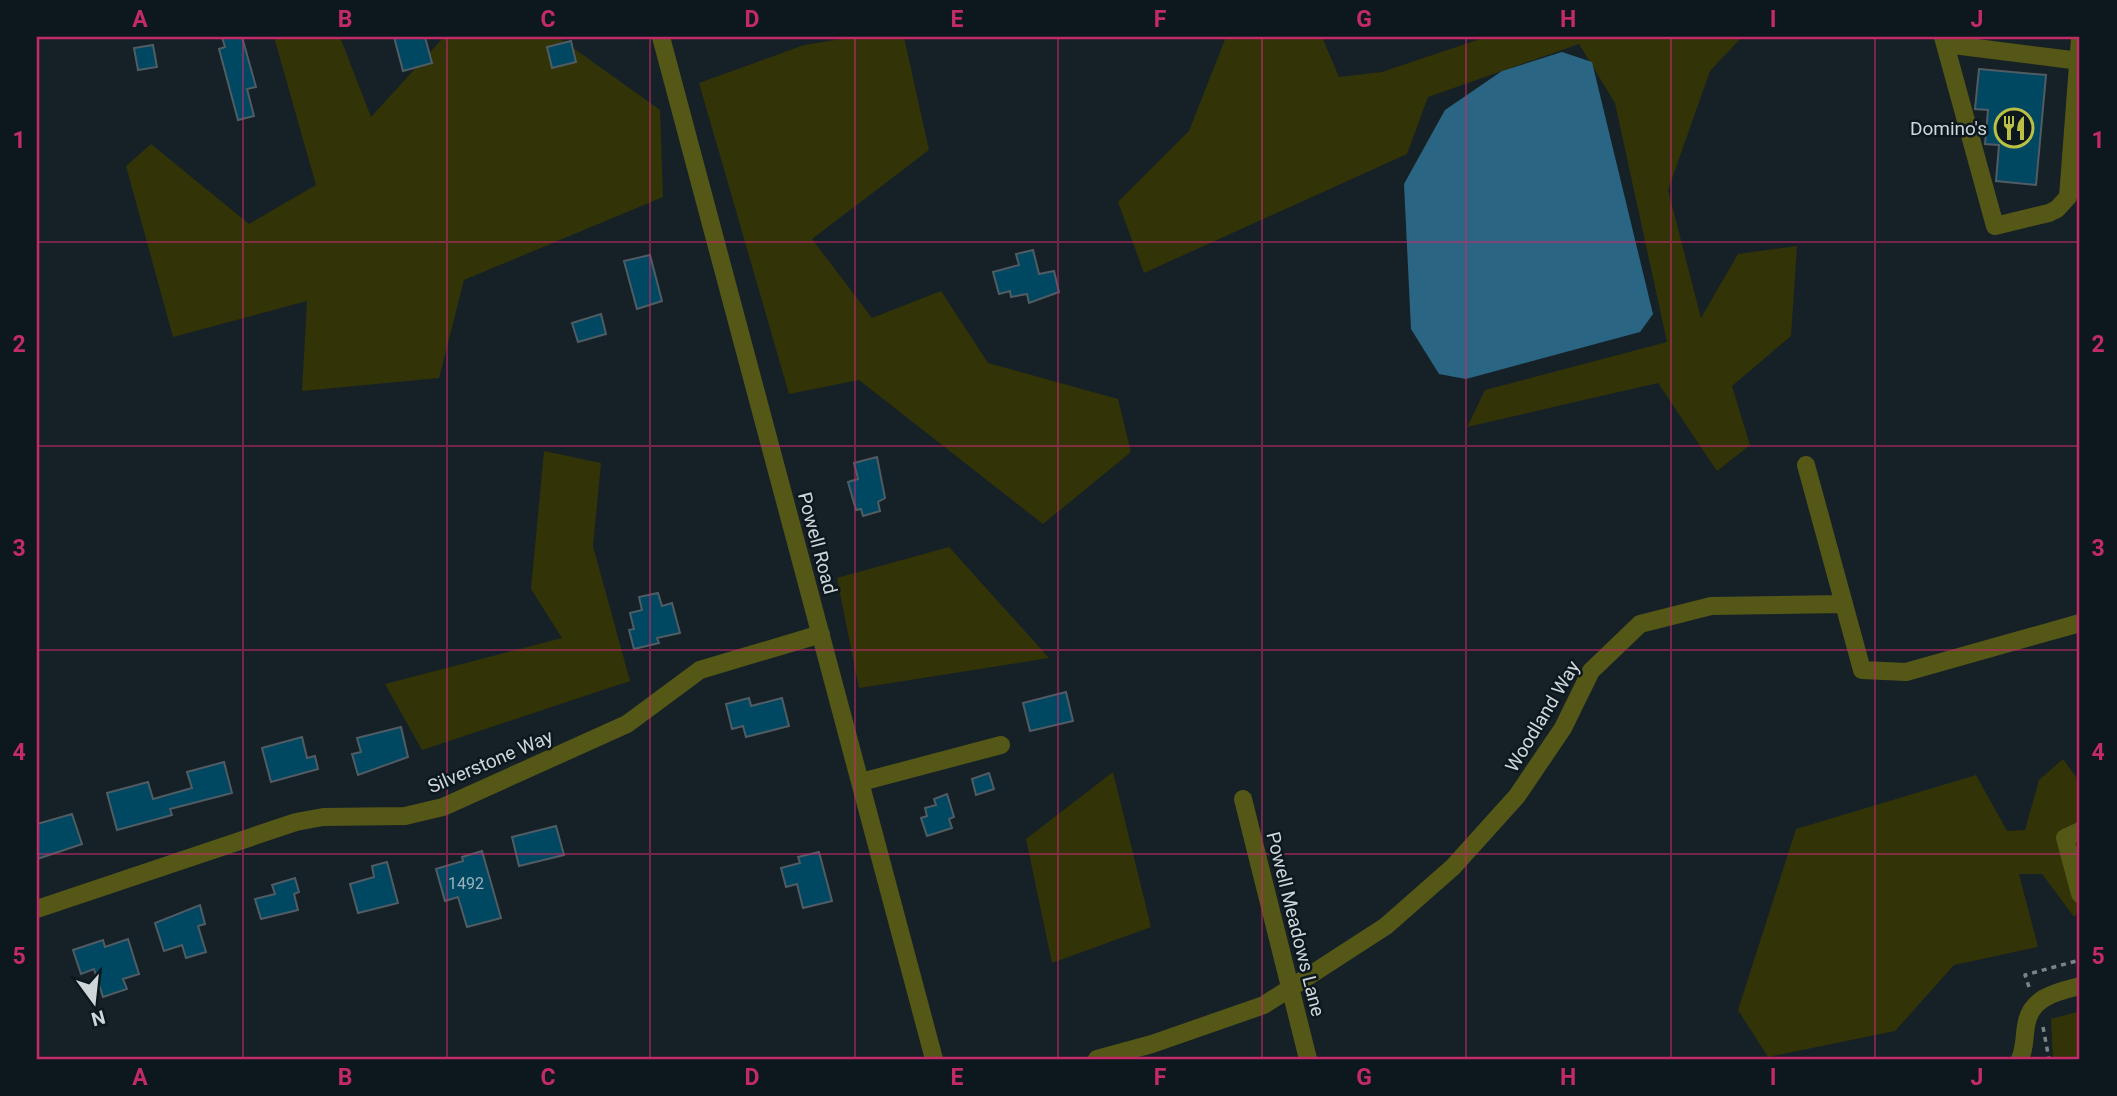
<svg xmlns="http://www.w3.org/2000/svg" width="2117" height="1096" font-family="Roboto,sans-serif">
	<rect width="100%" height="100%" fill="#162127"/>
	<!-- green -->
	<path fill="#323307" d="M 274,37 L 340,37 L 371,117 L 444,37 L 558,37 L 660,110 L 663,197 L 464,280 L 439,378 L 302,391 L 307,301 L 173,337 L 126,166 L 151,144 L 249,224 L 316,185 Z
		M 854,37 L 904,37 L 929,150 L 812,239 L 872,318 L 941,291 L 988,363 L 1118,399 L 1131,452 L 1043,524 L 859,380 L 789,394 L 699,83 L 804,45 Z
		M 1226,37 L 1322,37 L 1339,77 L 1382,72 L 1486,37 L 1742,37 L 1710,71 L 1668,190 L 1701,318 L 1738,254 L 1797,246 L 1791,336 L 1732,386 L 1750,445 L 1717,471 L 1658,383 L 1467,427 L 1485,390 L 1667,342 L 1615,103 L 1579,44 L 1428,97 L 1407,154 L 1144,273 L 1118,202 L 1189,131 Z
		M 544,451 L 601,463 L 593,546 L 630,681 L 422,750 L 385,684 L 562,638 L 531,589 Z
		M 949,547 L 1049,658 L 859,688 L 837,578 Z
		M 2063,759 L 2080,782 L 2080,911 L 2074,917 L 2042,874 L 2019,874 L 2038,947 L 1954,965 L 1895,1031 L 1768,1057 L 1738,1010 L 1796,829 L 1976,775 L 2007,831 L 2025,830 L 2039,780 Z
		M 1113,772 L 1151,927 L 1052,963 L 1026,839 Z
		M 2080,1011 L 2080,1059 L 2053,1059 L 2051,1019 Z"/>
	<!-- water -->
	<path fill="#2a6683" d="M 1562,52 L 1592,62 L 1653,314 L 1640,332 L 1466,379 L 1439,374 L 1411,329 L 1404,184 L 1445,110 L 1502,71 Z"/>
	<!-- building -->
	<path fill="#004762" stroke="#505c63" stroke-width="2" d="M 222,37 L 242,37 L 256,87 L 247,89 L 254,116 L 238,120 L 219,49 L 225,47 Z
		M 394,37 L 425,37 L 432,63 L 403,71 Z
		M 571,41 L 576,62 L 552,68 L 547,47 Z
		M 153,45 L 157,67 L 138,70 L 134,48 Z
		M 1979,69 L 2046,75 L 2036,185 L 1996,181 L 1999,145 L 1985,144 L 1988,110 L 1975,109 Z
		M 1033,250 L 1039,274 L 1054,271 L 1059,292 L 1029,303 L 1027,294 L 1011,297 L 1010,291 L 999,294 L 993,272 L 1019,265 L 1016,254 Z
		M 650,255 L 662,301 L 637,309 L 624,261 Z
		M 601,314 L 606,334 L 578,342 L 572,323 Z
		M 877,457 L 885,498 L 878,502 L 880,511 L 863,516 L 861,509 L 856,510 L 848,482 L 858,479 L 854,463 Z
		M 658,593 L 662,606 L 672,603 L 680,633 L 657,638 L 659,643 L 634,649 L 629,630 L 634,629 L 630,613 L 642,610 L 639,597 Z
		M 1066,692 L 1073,721 L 1030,731 L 1023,703 Z
		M 749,698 L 751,706 L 782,698 L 789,726 L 746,737 L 743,726 L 732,729 L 726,704 Z
		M 401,727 L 408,757 L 358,775 L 352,754 L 361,752 L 357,738 Z
		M 302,737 L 307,758 L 315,756 L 318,769 L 271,782 L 262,748 Z
		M 224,762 L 232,793 L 170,809 L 172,815 L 117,830 L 107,793 L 148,782 L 153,799 L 192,788 L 187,772 Z
		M 989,773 L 994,789 L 976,795 L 972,779 Z
		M 947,794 L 954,817 L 949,819 L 952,828 L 927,836 L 921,818 L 927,816 L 925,808 L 936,805 L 934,799 Z
		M 72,814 L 82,844 L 37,859 L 37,824 Z
		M 556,826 L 564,855 L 519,866 L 512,837 Z
		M 482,851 L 501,918 L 467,927 L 458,897 L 445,901 L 436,869 L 463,861 L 462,857 Z
		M 819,852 L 832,901 L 803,908 L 797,884 L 786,887 L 781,868 L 800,863 L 798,857 Z
		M 387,862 L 398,903 L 358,913 L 350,884 L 374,877 L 372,866 Z
		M 295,878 L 299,892 L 294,894 L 298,910 L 261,919 L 255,899 L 275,894 L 272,885 Z
		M 200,905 L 205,924 L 198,926 L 206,952 L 186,958 L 182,945 L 164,951 L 155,923 Z
		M 128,939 L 139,974 L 123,979 L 127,989 L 103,997 L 94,969 L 81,974 L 73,950 L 103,940 L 105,947 Z"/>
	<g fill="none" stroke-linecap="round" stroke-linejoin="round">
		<!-- path -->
		<path stroke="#7a8388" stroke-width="3.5" stroke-dasharray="5 5" stroke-linecap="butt" d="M 2029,987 L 2025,975 L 2080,960
			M 2043,1027 L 2049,1059"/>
		<!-- minor -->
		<path stroke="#555717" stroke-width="18" d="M 661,37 L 934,1059
			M 1943,37 L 1995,226 L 2049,213 L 2057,209 L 2068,197 L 2080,39
			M 1945,44 L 2080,61
			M 1806,465 L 1862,670 L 1906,672 L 2080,623
			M 861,782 L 1001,745
			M 1243,799 L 1308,1059
			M 2080,831 L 2065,838 L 2080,894
			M 37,909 L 296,822 L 323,817 L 405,816 L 443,807 L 627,724 L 700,670 L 821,634
			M 1097,1059 L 1152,1044 L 1264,1005 L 1386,926 L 1453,867 L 1517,796 L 1563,728 L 1591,671 L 1640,624 L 1711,606 L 1842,604
			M 2020,1059 C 2025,1048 2024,1038 2026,1026 C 2030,997 2056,992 2080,986"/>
	</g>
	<!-- grid -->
	<path fill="none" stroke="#c32b68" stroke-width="2" stroke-opacity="0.55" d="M 243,37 L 243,1059M 447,37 L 447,1059M 650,37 L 650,1059M 855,37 L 855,1059M 1058,37 L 1058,1059M 1262,37 L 1262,1059M 1466,37 L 1466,1059M 1671,37 L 1671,1059M 1875,37 L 1875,1059M 37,242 L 2080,242M 37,446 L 2080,446M 37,650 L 2080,650M 37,854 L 2080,854"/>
	<!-- icons -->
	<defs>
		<symbol id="restaurant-ring" viewBox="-11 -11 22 22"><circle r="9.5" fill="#0d181e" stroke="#bbc044" stroke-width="1.5"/><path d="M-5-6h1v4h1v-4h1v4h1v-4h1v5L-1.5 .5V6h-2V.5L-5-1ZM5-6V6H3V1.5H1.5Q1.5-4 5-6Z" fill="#bbc044"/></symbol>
	</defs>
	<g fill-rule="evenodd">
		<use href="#restaurant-ring" x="1992" y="106" width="44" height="44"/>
	</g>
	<g text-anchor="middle" stroke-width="5" stroke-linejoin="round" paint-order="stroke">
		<!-- number labels -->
		<g font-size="16" fill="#9bb2bc">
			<text x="466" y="889">1492</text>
		</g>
		<!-- poi labels -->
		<g font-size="19" fill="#cfd6da" stroke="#0d181e" text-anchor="end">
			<text x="1987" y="135">Domino's</text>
		</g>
		<!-- street labels -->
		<g font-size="19" fill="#cfd6da" stroke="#0d181e">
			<text transform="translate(818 543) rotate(75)" y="7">Powell Road</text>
			<text transform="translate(1542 716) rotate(-59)" y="7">Woodland Way</text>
			<text transform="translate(490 761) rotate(-23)" y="7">Silverstone Way</text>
			<text transform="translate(1296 924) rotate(76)" y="7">Powell Meadows Lane</text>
		</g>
	</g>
	<!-- border -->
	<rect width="2117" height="1096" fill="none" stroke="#0d181e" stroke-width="77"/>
	<!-- north arrow -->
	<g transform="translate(94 1002) rotate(165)" stroke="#0d181e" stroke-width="5" paint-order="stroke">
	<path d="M0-5L12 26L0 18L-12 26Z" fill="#cfd6da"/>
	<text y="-10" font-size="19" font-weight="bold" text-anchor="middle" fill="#cfd6da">N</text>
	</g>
	<rect x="38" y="38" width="2040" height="1020" fill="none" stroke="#c32b68" stroke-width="2.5"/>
	<g font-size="23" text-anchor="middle" font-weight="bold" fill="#c32b68">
		<text x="140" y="27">A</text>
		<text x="345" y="27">B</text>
		<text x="548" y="27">C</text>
		<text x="752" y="27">D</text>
		<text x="957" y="27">E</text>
		<text x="1160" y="27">F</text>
		<text x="1364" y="27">G</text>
		<text x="1568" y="27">H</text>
		<text x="1773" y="27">I</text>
		<text x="1977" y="27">J</text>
		<text x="19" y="148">1</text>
		<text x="2098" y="148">1</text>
		<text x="19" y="352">2</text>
		<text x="2098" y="352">2</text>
		<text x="19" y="556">3</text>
		<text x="2098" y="556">3</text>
		<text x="19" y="760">4</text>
		<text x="2098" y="760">4</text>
		<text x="19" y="964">5</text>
		<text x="2098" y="964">5</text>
		<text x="140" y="1085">A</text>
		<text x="345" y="1085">B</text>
		<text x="548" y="1085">C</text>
		<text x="752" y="1085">D</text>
		<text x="957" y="1085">E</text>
		<text x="1160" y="1085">F</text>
		<text x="1364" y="1085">G</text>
		<text x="1568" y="1085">H</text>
		<text x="1773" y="1085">I</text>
		<text x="1977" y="1085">J</text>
	</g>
</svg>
